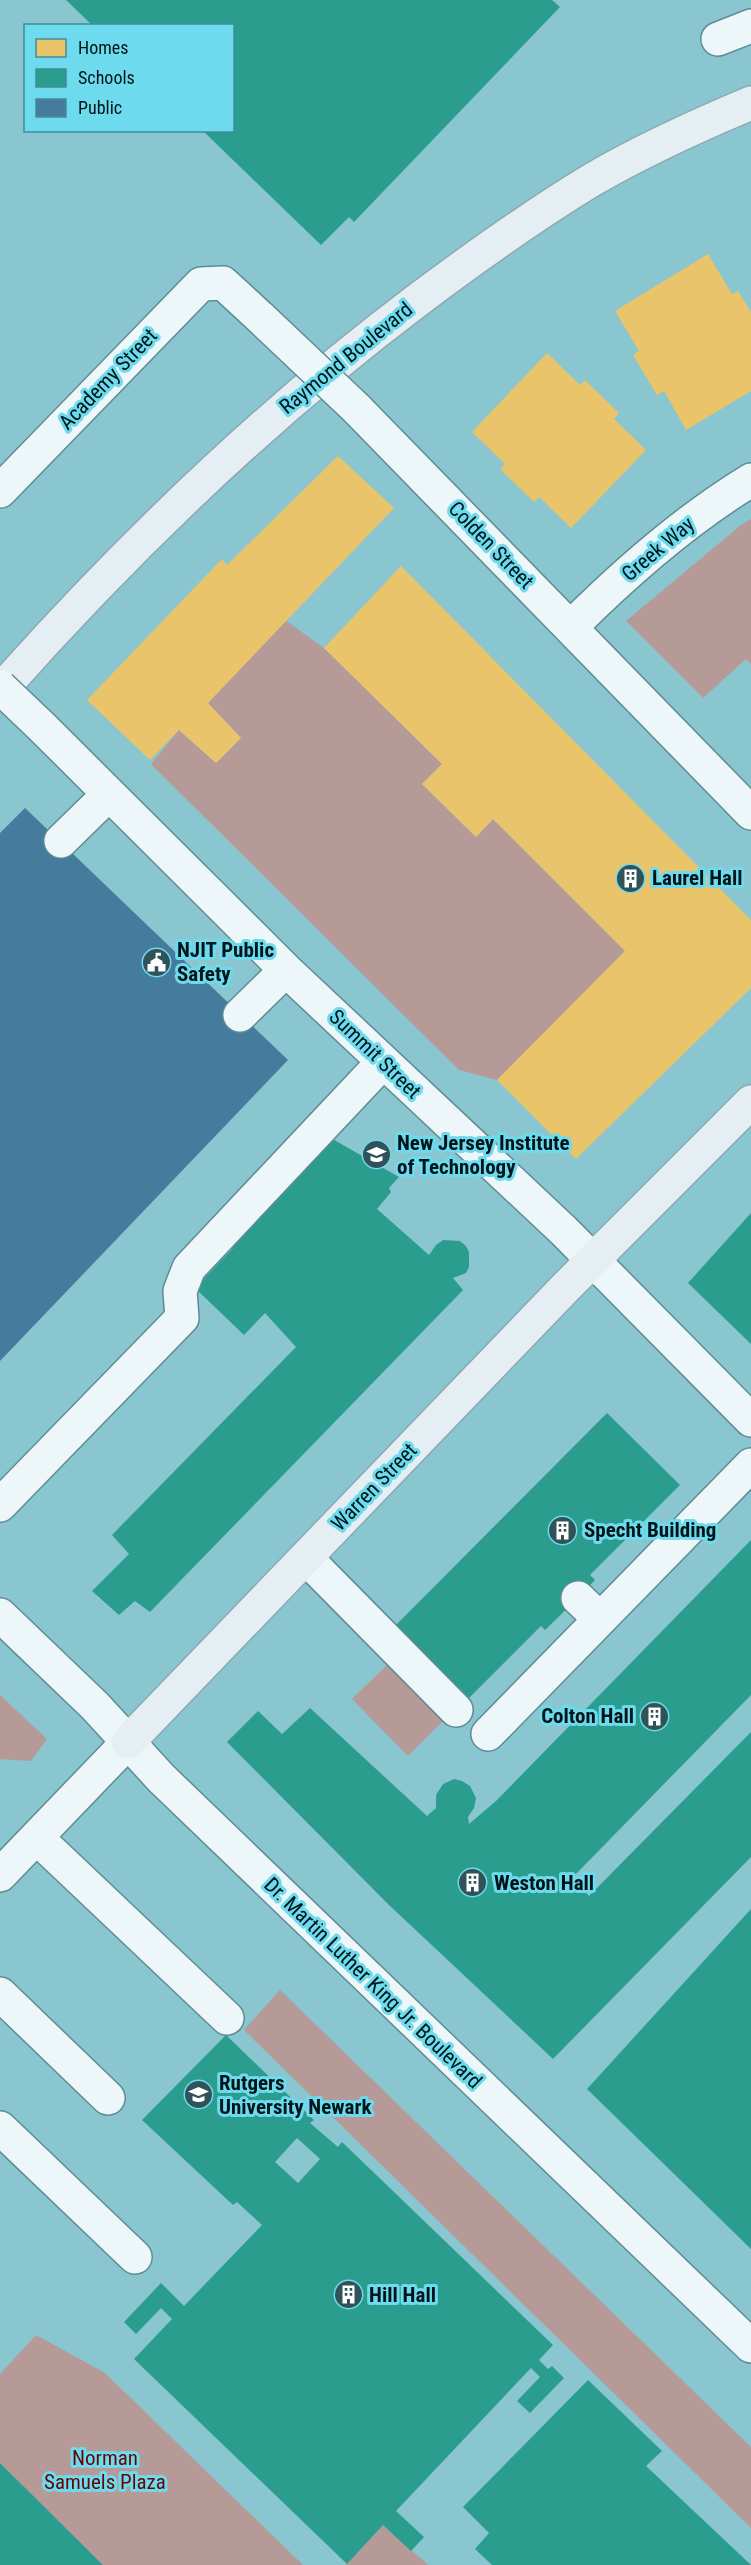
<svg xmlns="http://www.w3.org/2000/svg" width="751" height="2565" font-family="'Roboto Condensed',sans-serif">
	<rect width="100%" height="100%" fill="#8ac6d0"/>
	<!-- green -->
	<path fill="#b59a97" d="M 751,519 L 751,664 L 746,659 L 703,698 L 626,621 L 741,525 Z
		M 285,620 L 324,648 L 442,764 L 422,784 L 476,837 L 493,819 L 625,951 L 497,1080 L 459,1070 L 151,764 L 179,730 L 216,763 L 241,738 L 208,703 Z
		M 389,1663 L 445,1719 L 408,1756 L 352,1699 Z
		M 0,1695 L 47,1739 L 31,1761 L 0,1759 Z
		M 280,1990 L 751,2447 L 751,2528 L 244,2030 Z
		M 36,2335 L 105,2373 L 303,2565 L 103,2565 L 0,2463 L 0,2374 Z
		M 383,2525 L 428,2565 L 346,2565 Z"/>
	<!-- homes -->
	<path fill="#e9c46a" d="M 708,254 L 732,294 L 738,291 L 751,312 L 751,391 L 686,430 L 664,391 L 657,395 L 633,355 L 639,351 L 615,311 Z
		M 547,353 L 580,385 L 585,380 L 619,413 L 614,419 L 646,450 L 571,528 L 539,497 L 534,502 L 500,469 L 505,464 L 472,432 Z
		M 338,456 L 394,508 L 208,703 L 241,738 L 216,763 L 179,730 L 150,760 L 87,700 L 222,559 L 227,565 Z
		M 401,566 L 751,920 L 751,988 L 576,1159 L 497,1080 L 625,951 L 493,819 L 476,837 L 422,784 L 442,764 L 324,648 Z"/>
	<!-- schools -->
	<path fill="#2a9d8f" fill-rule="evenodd" d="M 66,0 L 552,0 L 560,7 L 354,222 L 349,217 L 321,245 L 202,130 L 232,130 L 232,26 L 93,26 Z
		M 329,1137 L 399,1177 L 389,1188 L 391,1192 L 377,1209 L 429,1255 L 436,1245 L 443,1240 L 460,1241 L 466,1246 L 469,1252 L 469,1267 L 466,1273 L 453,1278 L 463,1290 L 150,1612 L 135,1601 L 119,1615 L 92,1591 L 129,1554 L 112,1535 L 296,1347 L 265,1313 L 244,1335 L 195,1288 L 233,1248 L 230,1239 Z
		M 751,1213 L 751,1344 L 688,1283 Z
		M 607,1413 L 680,1485 L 590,1575 L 595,1580 L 578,1598 L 545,1630 L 541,1626 L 465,1702 L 392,1629 Z
		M 751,1540 L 751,1695 L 573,1877 L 589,1896 L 751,1732 L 751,1857 L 553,2059 L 389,1905 L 227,1742 L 258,1711 L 282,1734 L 310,1708 L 427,1816 L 436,1808 L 436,1795 L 443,1784 L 454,1779 L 462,1781 L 470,1786 L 476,1798 L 474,1808 L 468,1817 L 469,1824 L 496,1801 Z
		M 751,1909 L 751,2249 L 587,2089 Z
		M 226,2035 L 314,2120 L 310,2123 L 338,2147 L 342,2142 L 553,2345 L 539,2360 L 548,2369 L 552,2366 L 564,2378 L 530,2413 L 517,2401 L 540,2377 L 531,2368 L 396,2511 L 424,2537 L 411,2551 L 383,2525 L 347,2564 L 134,2359 L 172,2319 L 161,2308 L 136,2334 L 124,2322 L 161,2283 L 184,2306 L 262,2225 L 237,2202 L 233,2205 L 142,2120 ZM 297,2138 L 320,2159 L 298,2183 L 275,2162 Z
		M 588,2380 L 662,2451 L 646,2466 L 751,2565 L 492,2565 L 475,2549 L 489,2533 L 463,2507 Z
		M 0,2463 L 103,2565 L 0,2565 Z"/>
	<!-- public -->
	<path fill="#457b9d" d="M 25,808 L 288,1060 L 0,1361 L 0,833 Z"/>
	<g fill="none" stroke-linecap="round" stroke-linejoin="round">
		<defs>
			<path id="minor" d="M 718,39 L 751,26
				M 356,408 L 751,813
				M 0,491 L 201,284 L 223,283 L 262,319
				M 571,627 C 626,572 684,521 751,480
				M 43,728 L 286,970 L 564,1231 L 751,1420
				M 61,841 L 109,794
				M 240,1015 L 286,970
				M 0,1505 L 182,1318 L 180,1291 L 189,1268 L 383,1062
				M 306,1558 L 456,1710
				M 578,1598 L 600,1619
				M 0,1615 L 95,1706 L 161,1778 L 751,2346
				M 488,1734 L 751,1465
				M 37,1838 L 227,2018
				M 0,1875 L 128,1742
				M 0,1994 L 108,2098
				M 0,2128 L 135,2257"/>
			<path id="major" d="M 0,691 C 127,548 266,414 419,299 C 475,257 531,217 590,181 C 641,151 696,126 751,103
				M 128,1742 L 566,1287 L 751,1102"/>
		</defs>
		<!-- minor casing -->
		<use href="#minor" stroke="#5f8c93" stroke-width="36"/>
		<!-- major casing -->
		<use href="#major" stroke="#8ba9b4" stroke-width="36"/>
		<!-- minor -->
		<use href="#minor" stroke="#edf6f8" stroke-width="33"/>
		<!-- major -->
		<use href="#major" stroke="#e5eff3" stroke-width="33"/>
		<defs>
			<path id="minor-bridge" d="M 262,319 L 356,408
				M 0,687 L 43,728"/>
		</defs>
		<!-- minor-bridge casing -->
		<use href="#minor-bridge" stroke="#5f8c93" stroke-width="36" stroke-linecap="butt"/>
		<!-- minor-bridge -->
		<use href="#minor-bridge" stroke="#edf6f8" stroke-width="33"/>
	</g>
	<!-- icons -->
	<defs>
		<symbol id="building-disc" viewBox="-11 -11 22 22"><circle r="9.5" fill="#305359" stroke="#6ddbed"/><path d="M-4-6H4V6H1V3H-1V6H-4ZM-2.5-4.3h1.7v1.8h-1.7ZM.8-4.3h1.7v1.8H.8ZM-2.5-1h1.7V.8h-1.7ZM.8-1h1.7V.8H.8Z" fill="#fff"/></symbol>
		<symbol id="civic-disc" viewBox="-11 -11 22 22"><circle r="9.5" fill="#305359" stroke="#6ddbed"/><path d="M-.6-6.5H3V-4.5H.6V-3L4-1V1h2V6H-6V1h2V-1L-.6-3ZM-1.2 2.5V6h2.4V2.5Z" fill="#fff"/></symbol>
		<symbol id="university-disc" viewBox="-11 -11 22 22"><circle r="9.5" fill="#305359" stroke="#6ddbed"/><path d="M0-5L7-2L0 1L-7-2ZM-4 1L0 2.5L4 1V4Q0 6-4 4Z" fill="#fff"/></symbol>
	</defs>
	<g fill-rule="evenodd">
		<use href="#building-disc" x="614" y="862" width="33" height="33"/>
		<use href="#civic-disc" x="140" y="946" width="33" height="33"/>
		<use href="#university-disc" x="360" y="1138" width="33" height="33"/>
		<use href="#building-disc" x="546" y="1514" width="33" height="33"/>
		<use href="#building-disc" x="638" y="1700" width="33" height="33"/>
		<use href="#building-disc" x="456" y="1866" width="33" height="33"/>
		<use href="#university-disc" x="182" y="2078" width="33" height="33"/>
		<use href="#building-disc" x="332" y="2278" width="33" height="33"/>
	</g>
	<g text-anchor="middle" stroke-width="6" stroke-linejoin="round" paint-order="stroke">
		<!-- street labels -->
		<g font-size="21" fill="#001519" stroke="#6ddbed">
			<text transform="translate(346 358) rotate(-39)" y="7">Raymond Boulevard</text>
			<text transform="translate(108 379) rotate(-46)" y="7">Academy Street</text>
			<text transform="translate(491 545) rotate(46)" y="7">Colden Street</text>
			<text transform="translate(658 549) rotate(-40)" y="7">Greek Way</text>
			<text transform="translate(375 1054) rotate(44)" y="7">Summit Street</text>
			<text transform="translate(374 1487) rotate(-46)" y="7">Warren Street</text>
			<text transform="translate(373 1983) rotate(44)" y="7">Dr. Martin Luther King Jr. Boulevard</text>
		</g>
		<!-- poi labels -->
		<g font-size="21" font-weight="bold" fill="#001519" stroke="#6ddbed" text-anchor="start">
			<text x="652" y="885">Laurel Hall</text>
			<text x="177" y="957">NJIT Public<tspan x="177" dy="24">Safety</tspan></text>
			<text x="397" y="1150">New Jersey Institute<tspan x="397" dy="24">of Technology</tspan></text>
			<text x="584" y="1537">Specht Building</text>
			<text x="634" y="1723" text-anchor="end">Colton Hall</text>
			<text x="494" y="1890">Weston Hall</text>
			<text x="219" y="2090">Rutgers<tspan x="219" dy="24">University Newark</tspan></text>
			<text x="369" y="2302">Hill Hall</text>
		</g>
		<!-- park labels -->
		<g font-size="21" fill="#670502" stroke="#6ddbed">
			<text x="105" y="2465">Norman<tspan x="105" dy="24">Samuels Plaza</tspan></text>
		</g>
	</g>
	<!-- legend -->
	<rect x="24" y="24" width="210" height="108" fill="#6ddbed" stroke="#418c98" stroke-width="1.5"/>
	<rect x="36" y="39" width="30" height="18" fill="#e9c46a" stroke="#418c98" stroke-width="1.5"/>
	<text x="78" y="54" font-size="18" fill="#001519">Homes</text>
	<rect x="36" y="69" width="30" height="18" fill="#2a9d8f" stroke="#418c98" stroke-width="1.5"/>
	<text x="78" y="84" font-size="18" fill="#001519">Schools</text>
	<rect x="36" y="99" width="30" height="18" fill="#457b9d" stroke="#418c98" stroke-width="1.5"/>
	<text x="78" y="114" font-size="18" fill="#001519">Public</text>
</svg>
